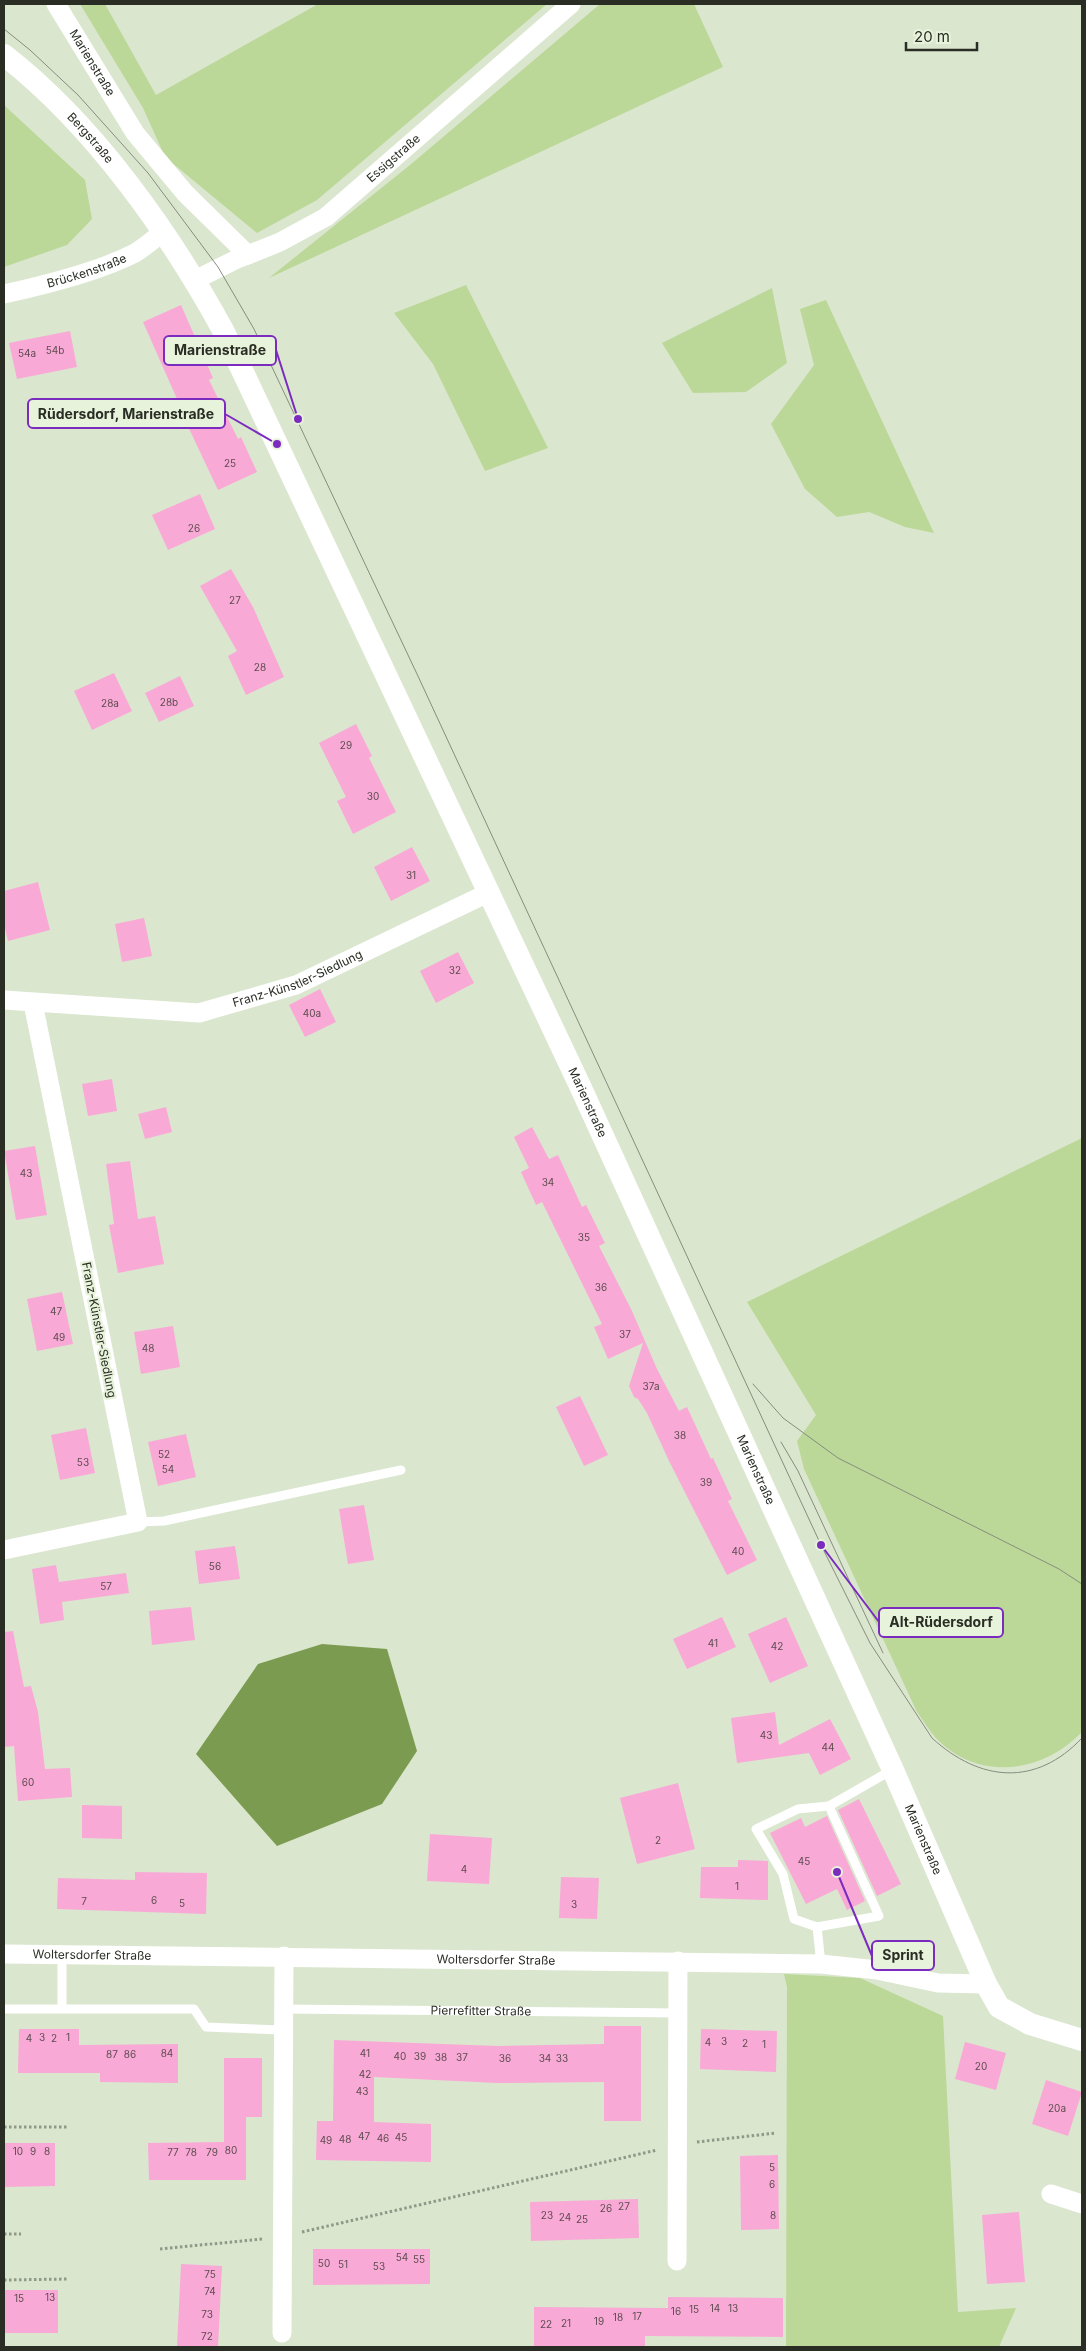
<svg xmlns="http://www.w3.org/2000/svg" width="1086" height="2351" font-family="Inter,sans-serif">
	<rect width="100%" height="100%" fill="#dbe6cf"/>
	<!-- green -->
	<path fill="#bbd898" d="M 80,4 L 105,4 L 156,95 L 318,4 L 547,4 L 317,200 L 257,233 L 165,157 L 143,108 Z
		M 600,4 L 694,4 L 723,67 L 269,278 L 410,165 Z
		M 4,105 L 85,180 L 92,219 L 67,245 L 4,267 Z
		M 466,285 L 548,448 L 485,471 L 433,364 L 394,313 Z
		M 772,288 L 787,363 L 746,392 L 693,393 L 662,343 Z
		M 826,300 L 934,533 L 905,527 L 869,512 L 837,517 L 805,489 L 771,424 L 814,365 L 800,309 Z
		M 1082,1138 L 1082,1732 C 1042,1774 977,1782 935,1737 C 928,1729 923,1720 917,1712 L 804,1469 L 797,1441 L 816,1415 L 747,1302 Z
		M 784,1974 L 860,1978 L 943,2016 L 958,2312 L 1016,2308 L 999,2347 L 786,2347 L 787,1987 Z"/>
	<!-- water -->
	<path fill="#7b9c50" d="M 322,1644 L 387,1649 L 417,1751 L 382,1804 L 277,1846 L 196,1754 L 258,1664 Z"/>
	<!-- building -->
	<path fill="#f9a9d6" d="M 181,305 L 213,378 L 209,380 L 238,439 L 241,437 L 257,472 L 218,490 L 184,418 L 185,417 L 143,322 Z
		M 70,331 L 77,367 L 17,379 L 9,343 Z
		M 200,494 L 215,529 L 168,550 L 152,515 Z
		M 231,569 L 253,607 L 284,677 L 246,695 L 228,656 L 237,651 L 200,586 Z
		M 114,673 L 132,711 L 92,730 L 74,691 Z
		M 180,676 L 194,706 L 159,722 L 145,693 Z
		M 356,724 L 372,756 L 369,758 L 396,812 L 353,834 L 337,801 L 346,797 L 319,743 Z
		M 412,847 L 430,881 L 391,901 L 374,867 Z
		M 38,882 L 50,930 L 8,941 L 4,924 L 4,891 Z
		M 144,918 L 152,956 L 122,962 L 115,924 Z
		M 458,952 L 474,983 L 436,1003 L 420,971 Z
		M 320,989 L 336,1022 L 305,1037 L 289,1005 Z
		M 112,1079 L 117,1111 L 88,1116 L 82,1084 Z
		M 166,1107 L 172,1132 L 145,1139 L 138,1114 Z
		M 532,1127 L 549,1159 L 558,1155 L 582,1207 L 586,1205 L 605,1243 L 599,1246 L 632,1311 L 657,1369 L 679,1411 L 687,1407 L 711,1459 L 713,1458 L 732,1499 L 728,1501 L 757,1560 L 727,1575 L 669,1461 L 647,1413 L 638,1399 L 634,1397 L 629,1386 L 643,1343 L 608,1359 L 594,1327 L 602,1324 L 542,1202 L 536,1205 L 521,1172 L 529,1168 L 514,1137 Z
		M 35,1146 L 47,1215 L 16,1220 L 4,1151 Z
		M 130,1161 L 138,1219 L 155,1216 L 164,1264 L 118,1273 L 109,1225 L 114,1224 L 106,1164 Z
		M 62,1292 L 73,1344 L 37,1351 L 27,1299 Z
		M 173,1326 L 180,1367 L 141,1374 L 134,1332 Z
		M 580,1396 L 608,1455 L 584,1466 L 556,1407 Z
		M 86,1428 L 95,1473 L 60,1480 L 51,1435 Z
		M 186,1434 L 196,1477 L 158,1486 L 148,1442 Z
		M 364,1505 L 374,1560 L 348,1564 L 339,1509 Z
		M 235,1546 L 240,1579 L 199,1584 L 195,1551 Z
		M 56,1565 L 59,1582 L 126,1573 L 129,1593 L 62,1602 L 64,1620 L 40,1624 L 32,1569 Z
		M 191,1607 L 195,1640 L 152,1645 L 149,1611 Z
		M 722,1617 L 736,1647 L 687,1669 L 673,1639 Z
		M 786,1617 L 808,1666 L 770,1683 L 748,1634 Z
		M 13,1631 L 24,1687 L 31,1686 L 38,1712 L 45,1769 L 70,1768 L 72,1797 L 18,1801 L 14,1746 L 4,1747 L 4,1632 Z
		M 775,1712 L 779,1745 L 830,1719 L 851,1759 L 820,1775 L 809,1753 L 737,1763 L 731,1718 Z
		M 678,1783 L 695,1849 L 637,1864 L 620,1798 Z
		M 859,1799 L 901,1884 L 877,1896 L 838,1810 Z
		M 82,1805 L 122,1806 L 122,1839 L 82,1838 Z
		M 827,1816 L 865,1901 L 847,1910 L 837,1889 L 806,1904 L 770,1833 L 801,1818 L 805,1827 Z
		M 430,1834 L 492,1838 L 489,1884 L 427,1881 Z
		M 738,1860 L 768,1861 L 768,1900 L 700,1898 L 701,1867 L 738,1867 Z
		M 135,1872 L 207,1873 L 206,1914 L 57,1909 L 58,1878 L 135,1880 Z
		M 561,1877 L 599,1878 L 597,1919 L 559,1918 Z
		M 604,2026 L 641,2026 L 641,2121 L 604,2121 L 604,2082 L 497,2083 L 374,2077 L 374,2122 L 431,2124 L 431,2162 L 316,2160 L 317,2121 L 333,2121 L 334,2040 L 497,2046 L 604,2044 Z
		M 19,2029 L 79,2029 L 79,2045 L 178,2044 L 178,2083 L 100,2082 L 100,2073 L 18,2073 Z
		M 701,2029 L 777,2031 L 776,2072 L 700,2069 Z
		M 965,2042 L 1006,2053 L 996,2090 L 955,2079 Z
		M 224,2058 L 262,2058 L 262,2117 L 246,2117 L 246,2180 L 149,2180 L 148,2143 L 224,2142 Z
		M 1046,2080 L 1082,2092 L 1068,2136 L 1032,2124 Z
		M 4,2143 L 55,2143 L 55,2186 L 4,2187 Z
		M 778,2155 L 779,2229 L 741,2230 L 740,2156 Z
		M 638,2199 L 639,2238 L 531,2241 L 530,2202 Z
		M 1019,2212 L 1025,2282 L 987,2284 L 982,2215 Z
		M 313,2249 L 430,2249 L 430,2284 L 313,2285 Z
		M 181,2264 L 222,2266 L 218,2347 L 177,2347 Z
		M 4,2290 L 58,2290 L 58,2333 L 4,2333 Z
		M 668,2297 L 783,2298 L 783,2337 L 645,2336 L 645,2347 L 534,2347 L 534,2307 L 668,2308 Z"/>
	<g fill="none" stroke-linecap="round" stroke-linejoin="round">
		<!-- path -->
		<path stroke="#909887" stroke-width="3" stroke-dasharray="2.5 2.5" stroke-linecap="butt" d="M 4,2127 L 67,2127
			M 697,2142 L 776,2133
			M 302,2232 L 657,2150
			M 4,2234 L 21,2234
			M 160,2249 L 262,2239
			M 4,2280 L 67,2279"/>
		<!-- service -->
		<g stroke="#fff" stroke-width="9">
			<path d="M 138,1522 L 164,1521 L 401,1470"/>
			<path d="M 817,1927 L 794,1919 L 783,1874 L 756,1829 L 798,1809 L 829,1806"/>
			<path d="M 821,1964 L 817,1927 L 879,1916 L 829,1806 L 892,1770"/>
			<path d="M 62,2008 L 62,1954"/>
			<path d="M 4,2009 L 194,2009 L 206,2027 L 282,2030"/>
			<path id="s1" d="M 283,2009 L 679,2013"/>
		</g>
		<!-- minor -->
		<g stroke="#fff" stroke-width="19">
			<path id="s2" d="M 56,4 L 135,133 L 185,193 L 248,255"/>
			<path id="s3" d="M 195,280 L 235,260 L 280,242 L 326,217 L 571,4"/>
			<path id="s4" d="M 4,294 C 45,285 98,272 135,253 C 145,247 154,239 163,232"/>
			<path id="s5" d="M 4,1000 L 199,1013 L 296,985 L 490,892"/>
			<path d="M 4,1550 L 138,1522 L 33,1003"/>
			<path id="s6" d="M 4,1954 L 821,1964 L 877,1970 L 938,1983 L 986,1984"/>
			<path d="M 1051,2194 L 1082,2204"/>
			<path d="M 677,2261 L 678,1961"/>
			<path d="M 282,2333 L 284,1956"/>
		</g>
		<!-- tertiary -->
		<path stroke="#fff" stroke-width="22" id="s7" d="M 4,55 C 94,125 170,233 224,332 L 581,1088 L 893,1770 L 986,1984 L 999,2007 L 1030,2024 L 1082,2040"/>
		<!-- tram -->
		<path stroke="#868d7d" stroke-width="1" d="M 4,29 L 30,50 L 78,95 L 148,173 L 218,267 L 254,329 L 417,674 L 821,1545 L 870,1643 L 932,1738 C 980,1782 1036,1787 1082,1738
			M 753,1384 L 783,1418 L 838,1458 L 1059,1569 L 1082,1584
			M 781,1442 L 798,1471 L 883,1653"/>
	</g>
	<g text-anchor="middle" stroke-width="4.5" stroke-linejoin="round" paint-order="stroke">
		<!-- number labels -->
		<g font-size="10" fill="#5d4c50">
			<text x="55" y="354">54b</text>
			<text x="27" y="357">54a</text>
			<text x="230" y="467">25</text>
			<text x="194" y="532">26</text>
			<text x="235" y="604">27</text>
			<text x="260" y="671">28</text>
			<text x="169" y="706">28b</text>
			<text x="110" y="707">28a</text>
			<text x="346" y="749">29</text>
			<text x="373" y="800">30</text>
			<text x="411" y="879">31</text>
			<text x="455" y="974">32</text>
			<text x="312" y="1017">40a</text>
			<text x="26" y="1177">43</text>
			<text x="548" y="1186">34</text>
			<text x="584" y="1241">35</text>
			<text x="601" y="1291">36</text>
			<text x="56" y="1315">47</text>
			<text x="625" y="1338">37</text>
			<text x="59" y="1341">49</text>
			<text x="148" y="1352">48</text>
			<text x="651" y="1390">37a</text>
			<text x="680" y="1439">38</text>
			<text x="164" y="1458">52</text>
			<text x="83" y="1466">53</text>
			<text x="168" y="1473">54</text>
			<text x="706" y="1486">39</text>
			<text x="738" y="1555">40</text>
			<text x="215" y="1570">56</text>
			<text x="106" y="1590">57</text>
			<text x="713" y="1647">41</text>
			<text x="777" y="1650">42</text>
			<text x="766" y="1739">43</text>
			<text x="828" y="1751">44</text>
			<text x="28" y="1786">60</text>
			<text x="658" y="1844">2</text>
			<text x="804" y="1865">45</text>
			<text x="464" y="1873">4</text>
			<text x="737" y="1890">1</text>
			<text x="154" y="1904">6</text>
			<text x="84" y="1905">7</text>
			<text x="182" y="1907">5</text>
			<text x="574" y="1908">3</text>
			<text x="42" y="2041">3</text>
			<text x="68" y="2041">1</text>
			<text x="29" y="2042">4</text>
			<text x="54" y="2042">2</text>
			<text x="724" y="2045">3</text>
			<text x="708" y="2046">4</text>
			<text x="745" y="2047">2</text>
			<text x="764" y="2048">1</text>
			<text x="167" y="2057">84</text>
			<text x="365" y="2057">41</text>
			<text x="112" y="2058">87</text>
			<text x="130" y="2058">86</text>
			<text x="400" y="2060">40</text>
			<text x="420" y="2060">39</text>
			<text x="441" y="2061">38</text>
			<text x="462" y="2061">37</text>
			<text x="505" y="2062">36</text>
			<text x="545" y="2062">34</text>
			<text x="562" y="2062">33</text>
			<text x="981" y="2070">20</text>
			<text x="365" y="2078">42</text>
			<text x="362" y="2095">43</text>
			<text x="1057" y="2112">20a</text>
			<text x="364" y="2140">47</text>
			<text x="401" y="2141">45</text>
			<text x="383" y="2142">46</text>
			<text x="345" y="2143">48</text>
			<text x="326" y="2144">49</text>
			<text x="231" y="2154">80</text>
			<text x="18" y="2155">10</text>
			<text x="33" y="2155">9</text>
			<text x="47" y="2155">8</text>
			<text x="173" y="2156">77</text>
			<text x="191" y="2156">78</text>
			<text x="212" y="2156">79</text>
			<text x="772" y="2171">5</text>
			<text x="772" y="2188">6</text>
			<text x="624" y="2210">27</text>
			<text x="606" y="2212">26</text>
			<text x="547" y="2219">23</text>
			<text x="773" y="2219">8</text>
			<text x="565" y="2221">24</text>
			<text x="582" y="2223">25</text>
			<text x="402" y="2261">54</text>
			<text x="419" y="2263">55</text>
			<text x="324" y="2267">50</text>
			<text x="343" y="2268">51</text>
			<text x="379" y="2270">53</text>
			<text x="210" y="2278">75</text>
			<text x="210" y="2295">74</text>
			<text x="50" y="2301">13</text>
			<text x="19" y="2302">15</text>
			<text x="715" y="2312">14</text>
			<text x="733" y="2312">13</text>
			<text x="694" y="2313">15</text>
			<text x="676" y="2315">16</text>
			<text x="207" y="2318">73</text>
			<text x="637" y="2320">17</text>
			<text x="618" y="2321">18</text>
			<text x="599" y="2325">19</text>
			<text x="566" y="2327">21</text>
			<text x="546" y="2328">22</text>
			<text x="207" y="2340">72</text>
		</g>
		<!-- street labels -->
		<g font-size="12" fill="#292d24" stroke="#e8f3dc">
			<text dy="4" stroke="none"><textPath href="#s2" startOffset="69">Marienstraße</textPath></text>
			<text dy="4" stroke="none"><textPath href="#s7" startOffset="120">Bergstraße</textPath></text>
			<text dy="4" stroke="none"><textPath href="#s3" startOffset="235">Essigstraße</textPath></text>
			<text dy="4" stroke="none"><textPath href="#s4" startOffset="86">Brückenstraße</textPath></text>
			<text dy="4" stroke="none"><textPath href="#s5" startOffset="300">Franz-Künstler-Siedlung</textPath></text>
			<text dy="4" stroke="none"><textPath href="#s7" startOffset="1208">Marienstraße</textPath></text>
			<text transform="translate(99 1330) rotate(79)" y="4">Franz-Künstler-Siedlung</text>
			<text dy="4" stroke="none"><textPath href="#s7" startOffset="1612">Marienstraße</textPath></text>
			<text dy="4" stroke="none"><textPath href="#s7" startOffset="2018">Marienstraße</textPath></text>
			<text dy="4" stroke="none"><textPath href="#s6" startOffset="88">Woltersdorfer Straße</textPath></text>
			<text dy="4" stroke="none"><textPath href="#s6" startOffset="492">Woltersdorfer Straße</textPath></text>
			<text dy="4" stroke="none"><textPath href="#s1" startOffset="198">Pierrefitter Straße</textPath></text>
		</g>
	</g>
	<!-- callouts -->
	<path fill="none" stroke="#7b2cbf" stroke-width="2" d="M298 419L276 350M277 444L225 414M821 1545L879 1622M837 1872L872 1956"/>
	<g fill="#7b2cbf" stroke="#e8f3dc" stroke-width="2">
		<circle cx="298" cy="419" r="5"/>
		<circle cx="277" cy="444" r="5"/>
		<circle cx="821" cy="1545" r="5"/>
		<circle cx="837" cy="1872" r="5"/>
	</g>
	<g fill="#e8f3dc" stroke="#7b2cbf" stroke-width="2">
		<rect x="164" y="336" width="112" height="29" rx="5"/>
		<rect x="28" y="399" width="197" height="29" rx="5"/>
		<rect x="879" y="1608" width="124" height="29" rx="5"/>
		<rect x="872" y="1941" width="62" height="29" rx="5"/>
	</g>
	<g font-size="14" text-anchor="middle" font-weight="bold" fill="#292d24">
		<text x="220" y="355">Marienstraße</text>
		<text x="126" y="419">Rüdersdorf, Marienstraße</text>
		<text x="941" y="1627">Alt-Rüdersdorf</text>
		<text x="903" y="1960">Sprint</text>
	</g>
	<!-- border -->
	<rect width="1086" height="2351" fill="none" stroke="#292d24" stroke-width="10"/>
	<!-- scale -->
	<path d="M906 42v8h71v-8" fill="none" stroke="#292d24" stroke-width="2.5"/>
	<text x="914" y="42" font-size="15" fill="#292d24" stroke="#e8f3dc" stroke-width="4" paint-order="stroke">20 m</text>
</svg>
